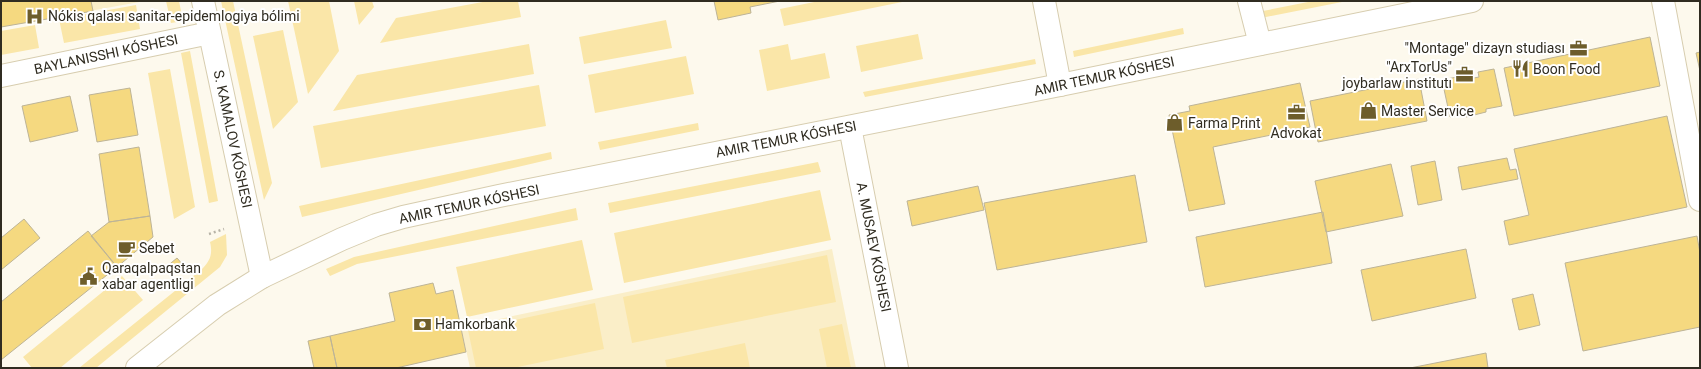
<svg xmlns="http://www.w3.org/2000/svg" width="1701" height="369" font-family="Roboto,sans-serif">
	<rect width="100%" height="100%" fill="#fdf9ed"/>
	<!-- built -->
	<path fill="#faeec8" d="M 1,1 L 145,1 L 1,27 Z
		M 832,249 L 856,368 L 470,368 L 461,327 Z"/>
	<!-- green -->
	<path fill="#fae6a8" d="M 166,1 L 179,1 L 183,21 L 171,23 Z
		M 221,1 L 233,1 L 272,183 L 264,200 Z
		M 288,1 L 329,1 L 339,51 L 308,94 Z
		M 354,1 L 372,1 L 374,7 L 359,25 Z
		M 488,1 L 518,1 L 521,17 L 380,43 L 396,18 Z
		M 819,1 L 907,1 L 784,26 L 780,9 Z
		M 1313,1 L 1347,1 L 1261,18 L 1258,12 Z
		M 136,5 L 140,29 L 64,43 L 59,19 Z
		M 666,20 L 672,48 L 584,64 L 579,37 Z
		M 35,25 L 39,48 L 1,55 L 1,31 Z
		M 1183,28 L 1184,34 L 1074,57 L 1073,51 Z
		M 283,30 L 298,102 L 273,129 L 253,36 Z
		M 918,34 L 923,59 L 861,72 L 856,46 Z
		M 529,44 L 534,74 L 333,111 L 357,75 Z
		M 788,44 L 791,60 L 825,53 L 830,78 L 767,91 L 759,50 Z
		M 190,51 L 218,201 L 209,203 L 181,53 Z
		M 686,56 L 694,94 L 595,113 L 588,75 Z
		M 1035,59 L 1036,64 L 865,97 L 863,92 Z
		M 170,69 L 195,207 L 174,219 L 148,73 Z
		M 539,85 L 546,126 L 321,168 L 313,126 Z
		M 698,123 L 699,130 L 600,150 L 598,142 Z
		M 551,152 L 552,159 L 302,217 L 299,206 Z
		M 818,162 L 821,172 L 610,213 L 608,203 Z
		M 820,190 L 831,240 L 624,283 L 614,233 Z
		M 576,208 L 578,220 L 357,264 L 330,276 L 326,269 L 354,257 Z
		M 226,234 L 227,255 L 220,267 L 96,368 L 79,368 L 201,270 C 210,261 213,255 210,242 Z
		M 582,240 L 593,290 L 467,317 L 456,267 Z
		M 827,255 L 836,302 L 632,343 L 623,297 Z
		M 122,276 L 143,300 L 60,368 L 32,368 L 23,357 Z
		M 595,303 L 604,349 L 513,368 L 476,368 L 468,330 Z
		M 842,324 L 851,368 L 827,368 L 819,329 Z
		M 745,343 L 750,368 L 667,368 L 665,360 Z"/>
	<!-- building -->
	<path fill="#f5d980" stroke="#bdb497" d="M 1,1 L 91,1 L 93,11 L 1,27 Z
		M 714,1 L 780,1 L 750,7 L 751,13 L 718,20 Z
		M 1650,37 L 1660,86 L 1514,116 L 1504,68 Z
		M 1700,52 L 1700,71 L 1696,53 Z
		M 1494,69 L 1502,106 L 1486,109 L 1486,112 L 1466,117 L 1466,114 L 1450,117 L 1442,80 L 1457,77 L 1458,81 L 1479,77 L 1478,72 Z
		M 1419,79 L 1427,121 L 1318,142 L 1310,101 Z
		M 1300,83 L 1310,127 L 1213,147 L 1225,204 L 1189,211 L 1169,115 L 1190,111 L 1189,106 Z
		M 130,88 L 138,135 L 97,142 L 89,95 Z
		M 70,96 L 78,131 L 30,142 L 22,106 Z
		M 1667,116 L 1687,207 L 1509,245 L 1504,221 L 1529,215 L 1514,149 Z
		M 139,147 L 150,216 L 109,222 L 99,154 Z
		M 1507,158 L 1510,170 L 1516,169 L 1518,179 L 1462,190 L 1458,167 Z
		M 1435,161 L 1442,200 L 1418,205 L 1411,166 Z
		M 1391,164 L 1403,216 L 1326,232 L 1315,181 Z
		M 1135,175 L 1147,242 L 997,270 L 984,203 Z
		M 978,186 L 984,210 L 912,226 L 907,201 Z
		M 1323,212 L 1332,263 L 1205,287 L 1196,237 Z
		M 150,216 L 153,237 L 117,267 L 91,236 L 109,222 Z
		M 24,219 L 40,238 L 1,270 L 1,238 Z
		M 88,231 L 117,267 L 1,360 L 1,302 Z
		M 1697,236 L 1700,253 L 1700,327 L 1583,351 L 1565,263 Z
		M 1466,249 L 1476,298 L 1372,321 L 1361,270 Z
		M 177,258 L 183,265 L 171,275 L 165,268 Z
		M 433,283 L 436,294 L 453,290 L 466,352 L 396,368 L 337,368 L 330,336 L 395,321 L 389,293 Z
		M 1533,294 L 1540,325 L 1519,330 L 1512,299 Z
		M 330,336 L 337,368 L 314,368 L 308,341 Z
		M 1486,353 L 1488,368 L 1410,368 Z"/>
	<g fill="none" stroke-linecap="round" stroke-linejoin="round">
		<defs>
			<path id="minor" d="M 203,1 L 262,277
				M 1044,1 L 1060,85
				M 1249,1 L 1260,44
				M 1663,1 L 1700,200
				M 1,76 L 210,33
				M 850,127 L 897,368"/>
			<path id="major" d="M 137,368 L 217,305 L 262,277 L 342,239 L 376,225 L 403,217 L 499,196 L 1060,85 L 1472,1"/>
		</defs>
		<!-- minor casing -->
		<use href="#minor" stroke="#d7cdaf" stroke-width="24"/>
		<!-- major casing -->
		<use href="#major" stroke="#d7cdaf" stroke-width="24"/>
		<!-- path -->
		<path stroke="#b7b3a7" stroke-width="2.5" stroke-dasharray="2 3" stroke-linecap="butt" d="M 209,234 L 224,229"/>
		<!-- minor -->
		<use href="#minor" stroke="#fff" stroke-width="22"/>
		<!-- major -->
		<use href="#major" stroke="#fff" stroke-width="22"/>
	</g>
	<!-- icons -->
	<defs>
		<symbol id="hospital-bare" viewBox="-9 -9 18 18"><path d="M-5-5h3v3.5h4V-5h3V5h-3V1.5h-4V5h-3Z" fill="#6d5d2b" stroke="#fff" stroke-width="2.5" paint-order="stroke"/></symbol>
		<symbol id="office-bare" viewBox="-9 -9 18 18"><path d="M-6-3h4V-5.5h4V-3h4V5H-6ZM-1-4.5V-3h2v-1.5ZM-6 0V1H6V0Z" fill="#6d5d2b" stroke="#fff" stroke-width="2.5" paint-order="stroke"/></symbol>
		<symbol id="restaurant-bare" viewBox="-9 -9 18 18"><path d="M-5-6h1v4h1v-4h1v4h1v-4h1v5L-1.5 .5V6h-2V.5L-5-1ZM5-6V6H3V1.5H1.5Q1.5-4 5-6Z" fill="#6d5d2b" stroke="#fff" stroke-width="2.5" paint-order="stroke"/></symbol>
		<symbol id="shop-bare" viewBox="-9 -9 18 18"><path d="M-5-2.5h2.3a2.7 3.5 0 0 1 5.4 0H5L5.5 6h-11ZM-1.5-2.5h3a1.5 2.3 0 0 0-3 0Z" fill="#6d5d2b" stroke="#fff" stroke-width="2.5" paint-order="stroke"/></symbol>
		<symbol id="cafe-bare" viewBox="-9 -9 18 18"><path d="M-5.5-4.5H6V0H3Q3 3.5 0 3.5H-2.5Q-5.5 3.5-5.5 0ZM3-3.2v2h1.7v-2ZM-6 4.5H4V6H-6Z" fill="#6d5d2b" stroke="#fff" stroke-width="2.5" paint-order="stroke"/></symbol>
		<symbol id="civic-bare" viewBox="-9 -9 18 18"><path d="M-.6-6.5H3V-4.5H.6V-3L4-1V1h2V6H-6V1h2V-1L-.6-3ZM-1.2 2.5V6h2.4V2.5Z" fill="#6d5d2b" stroke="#fff" stroke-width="2.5" paint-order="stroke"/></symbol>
		<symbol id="bank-bare" viewBox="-9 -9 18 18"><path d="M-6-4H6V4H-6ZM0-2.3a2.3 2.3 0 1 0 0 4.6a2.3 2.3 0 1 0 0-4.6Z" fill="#6d5d2b" stroke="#fff" stroke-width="2.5" paint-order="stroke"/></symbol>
	</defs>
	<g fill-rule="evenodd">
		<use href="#hospital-bare" x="22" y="4" width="25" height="25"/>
		<use href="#office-bare" x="1566" y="36" width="25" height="25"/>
		<use href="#restaurant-bare" x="1508" y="56" width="25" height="25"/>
		<use href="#office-bare" x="1452" y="62" width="25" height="25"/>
		<use href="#shop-bare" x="1356" y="98" width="25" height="25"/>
		<use href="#office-bare" x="1284" y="100" width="25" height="25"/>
		<use href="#shop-bare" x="1162" y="110" width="25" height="25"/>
		<use href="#cafe-bare" x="114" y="236" width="25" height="25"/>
		<use href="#civic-bare" x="76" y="264" width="25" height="25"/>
		<use href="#bank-bare" x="410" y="312" width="25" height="25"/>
	</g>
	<g text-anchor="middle" stroke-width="4" stroke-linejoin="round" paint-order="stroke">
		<!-- poi labels -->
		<g font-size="14" fill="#302c21" stroke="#fff" text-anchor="start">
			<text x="48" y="21">Nókis qalası sanitar-epidemlogiya bólimi</text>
			<text x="1565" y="53" text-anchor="end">"Montage" dizayn studiası</text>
			<text x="1452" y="72" text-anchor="end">"ArxTorUs"<tspan x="1452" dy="16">joybarlaw institutı</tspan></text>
			<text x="1533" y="74">Boon Food</text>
			<text x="1381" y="116">Master Service</text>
			<text x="1188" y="128">Farma Print</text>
			<text x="1296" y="138" text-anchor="middle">Advokat</text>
			<text x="139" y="253">Sebet</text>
			<text x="102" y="273">Qaraqalpaqstan<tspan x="102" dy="16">xabar agentligi</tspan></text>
			<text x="435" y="329">Hamkorbank</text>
		</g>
		<!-- street labels -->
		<g font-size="14" fill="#302c21" stroke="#fff">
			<text transform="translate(106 54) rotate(-12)" y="5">BAYLANISSHI KÓSHESI</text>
			<text transform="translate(1104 76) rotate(-12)" y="5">AMIR TEMUR KÓSHESI</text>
			<text transform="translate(233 139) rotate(78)" y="5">S. KAMALOV KÓSHESI</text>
			<text transform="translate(786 139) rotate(-11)" y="5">AMIR TEMUR KÓSHESI</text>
			<text transform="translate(469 204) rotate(-12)" y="5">AMIR TEMUR KÓSHESI</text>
			<text transform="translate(874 247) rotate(79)" y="5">A. MUSAEV KÓSHESI</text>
		</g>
	</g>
	<!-- border -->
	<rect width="1701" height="369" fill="none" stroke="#302c21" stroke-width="4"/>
</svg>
